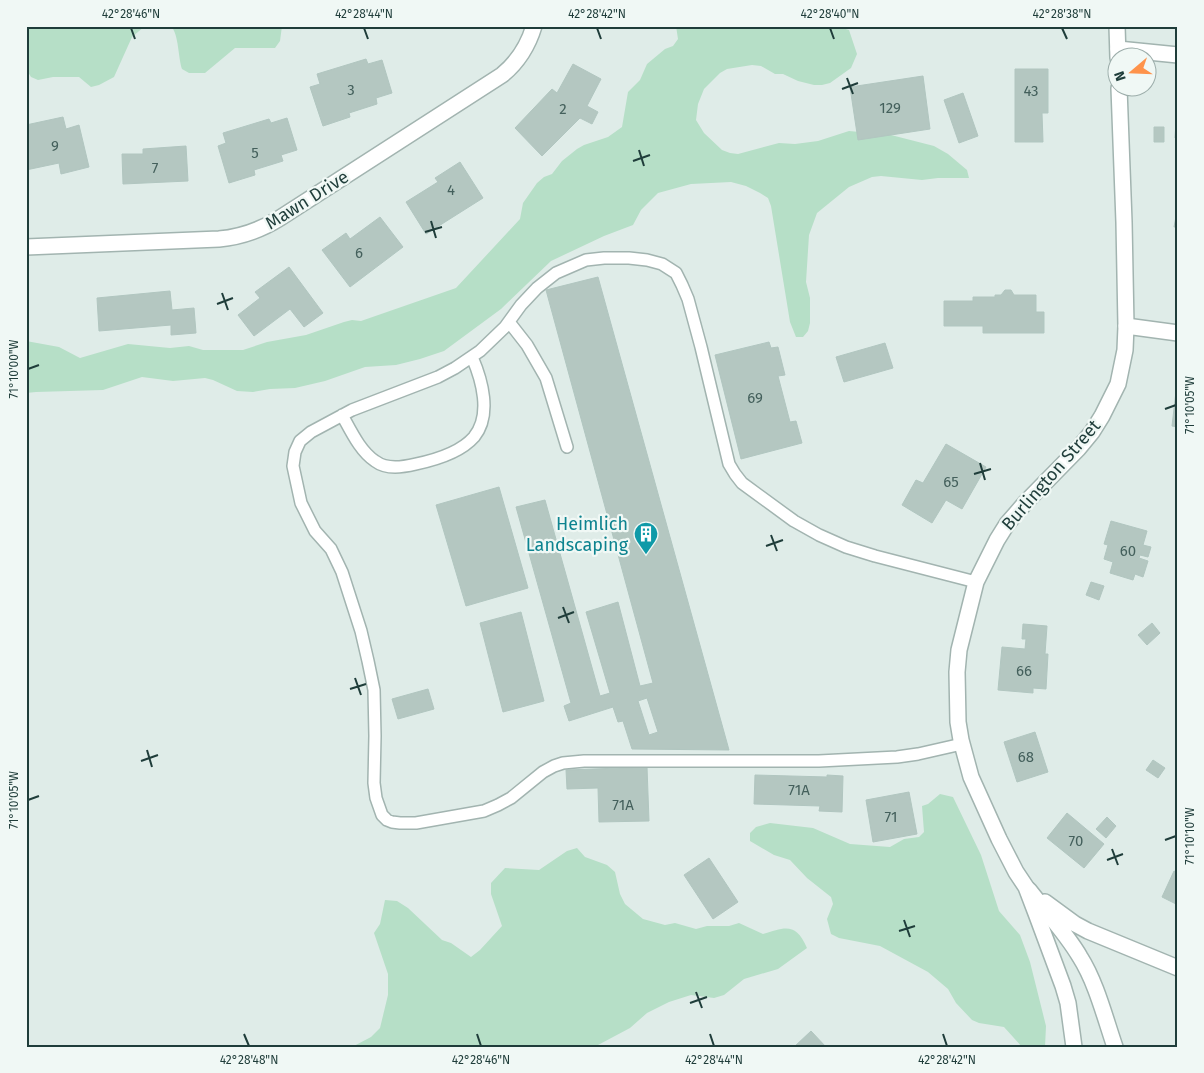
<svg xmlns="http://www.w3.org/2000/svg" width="1204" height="1073" font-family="'Fira Sans',sans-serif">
	<rect width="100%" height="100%" fill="#dfece8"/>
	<!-- green -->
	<path fill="#b6dfc7" d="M 26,26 L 145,26 L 132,37 L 114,77 L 99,85 L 91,87 L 79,77 L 53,77 L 38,80 L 31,77 L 26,69 Z
		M 171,26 L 282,26 L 280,41 L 275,48 L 235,48 L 205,73 L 189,73 L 182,69 C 178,57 179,35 171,26 Z
		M 676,26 L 836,26 L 849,30 L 857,54 L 851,68 L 830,83 L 822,85 L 814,85 L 798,81 L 783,74 L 775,74 L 761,66 L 752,65 L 727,69 L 720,73 L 704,89 L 698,104 L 696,120 L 704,133 L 722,150 L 730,153 L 738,154 L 779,143 L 795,144 L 818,141 L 849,131 L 891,135 L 934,146 L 948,154 L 967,170 L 969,178 L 938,178 L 922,180 L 881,176 L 872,177 L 849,187 L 817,213 L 809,235 L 806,282 L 810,298 L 810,323 L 808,331 L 803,337 L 796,337 L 790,322 L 771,206 L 768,198 L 760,193 L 746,186 L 731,182 L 691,184 L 658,193 L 641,210 L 633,225 L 604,236 L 551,261 L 501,309 L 444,351 L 420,359 L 396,365 L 365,367 L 325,381 L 295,388 L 270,389 L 253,392 L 237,391 L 213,380 L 205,378 L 173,381 L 142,377 L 103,390 L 36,392 L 26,393 L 26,341 L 59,347 L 80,358 L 128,344 L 170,348 L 189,346 L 203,350 L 243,350 L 267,342 L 306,335 L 344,322 L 352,320 L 361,321 L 456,288 L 520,219 L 523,203 L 537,183 L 544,177 L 552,174 L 562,161 L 577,149 L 584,145 L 608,137 L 622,127 L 628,92 L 640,80 L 647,64 L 665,49 L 673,46 L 678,39 Z
		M 940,794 L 953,797 L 981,855 L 999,911 L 1020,935 L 1030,962 L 1046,1026 L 1045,1047 L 1022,1047 L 1004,1027 L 979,1023 L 972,1020 L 956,1003 L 948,989 L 928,972 L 880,946 L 839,938 L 831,934 L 827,919 L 833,904 L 831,897 L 807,878 L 790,860 L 774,855 L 750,841 L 750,833 L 756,827 L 770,823 L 813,828 L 850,844 L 890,847 L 904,839 L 919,837 L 924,832 L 922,806 L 928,804 Z
		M 577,848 L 585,857 L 607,865 L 615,872 L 620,894 L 625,904 L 643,919 L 665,925 L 675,923 L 696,929 L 707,926 L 729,926 L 739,923 L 763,934 C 785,927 796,922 807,948 L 778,969 L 744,979 L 724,995 L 714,998 L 691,995 L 669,1002 L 647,1013 L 630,1028 L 598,1045 L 597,1047 L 352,1047 L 371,1037 L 380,1028 L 388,995 L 388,974 L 374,933 L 380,924 L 385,900 L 397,901 L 408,908 L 442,940 L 451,943 L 471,957 L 480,950 L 502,926 L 491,894 L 491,883 L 505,868 L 539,870 L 567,851 Z"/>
	<!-- building -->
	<path fill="#b4c7c1" stroke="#b1c6c0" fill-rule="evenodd" d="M 366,59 L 368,64 L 382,60 L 392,93 L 376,98 L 377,104 L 349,113 L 350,117 L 323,126 L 310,87 L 320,84 L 317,74 Z
		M 573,64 L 601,79 L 587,106 L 598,112 L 592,124 L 580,118 L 542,156 L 515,128 L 552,89 L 557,93 Z
		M 1015,69 L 1048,69 L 1048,113 L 1042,113 L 1043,142 L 1015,142 Z
		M 923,76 L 930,129 L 858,140 L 850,87 Z
		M 963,93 L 978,136 L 959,143 L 944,100 Z
		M 1177,108 L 1178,108 L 1178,139 L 1175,138 Z
		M 63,117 L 66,129 L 79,125 L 89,167 L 61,174 L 59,163 L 26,170 L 26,125 Z
		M 287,118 L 297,150 L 281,155 L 283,161 L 254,170 L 255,175 L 229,183 L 218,146 L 226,143 L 223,133 L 269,119 L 271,123 Z
		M 1154,127 L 1164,127 L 1164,142 L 1154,142 Z
		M 186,146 L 188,181 L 123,184 L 122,154 L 143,154 L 143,149 Z
		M 460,162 L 483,198 L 426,234 L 406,202 L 438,182 L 435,178 Z
		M 1178,206 L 1178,227 L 1174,227 Z
		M 380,217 L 403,247 L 350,287 L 322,250 L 346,233 L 350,239 Z
		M 289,267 L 323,313 L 304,327 L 290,309 L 254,336 L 238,315 L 260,298 L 255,292 Z
		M 598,277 L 729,750 L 632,749 L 623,721 L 618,722 L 613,707 L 569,721 L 564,706 L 571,703 L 516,507 L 545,500 L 600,696 L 610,693 L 586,612 L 618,602 L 640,686 L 653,683 L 546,290 ZM 647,698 L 658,732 L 649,735 L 638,701 Z
		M 1005,290 L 1011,290 L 1014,295 L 1036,295 L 1036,312 L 1044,312 L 1044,333 L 983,333 L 983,326 L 944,326 L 944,301 L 973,301 L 973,297 L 995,297 L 995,295 L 1001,295 Z
		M 170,291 L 172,310 L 194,308 L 196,333 L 171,335 L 171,325 L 99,331 L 97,298 Z
		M 769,342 L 771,348 L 778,347 L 785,375 L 778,376 L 790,422 L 796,421 L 802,443 L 741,459 L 715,355 Z
		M 885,343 L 893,368 L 844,382 L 836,357 Z
		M 1177,383 L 1178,383 L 1178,427 L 1172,426 Z
		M 946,444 L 986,467 L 962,509 L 946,500 L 932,523 L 902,505 L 916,480 L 923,483 Z
		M 499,487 L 528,588 L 466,606 L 436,505 Z
		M 1111,521 L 1147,531 L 1143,545 L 1151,547 L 1148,557 L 1140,555 L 1139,558 L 1148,561 L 1143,577 L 1135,574 L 1133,580 L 1110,573 L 1113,562 L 1104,559 L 1108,545 L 1104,544 Z
		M 1091,582 L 1104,586 L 1099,600 L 1086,595 Z
		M 521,612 L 544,701 L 503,712 L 480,623 Z
		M 1152,623 L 1160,633 L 1147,645 L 1138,635 Z
		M 1023,624 L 1047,626 L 1045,654 L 1048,654 L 1046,689 L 1033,688 L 1033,693 L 998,690 L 1002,647 L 1025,649 L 1026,639 L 1022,639 Z
		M 428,689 L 434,709 L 398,719 L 392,699 Z
		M 1035,732 L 1048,772 L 1017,782 L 1004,742 Z
		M 1153,760 L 1165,768 L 1158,778 L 1146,770 Z
		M 647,767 L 649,821 L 599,822 L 598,788 L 567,789 L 566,770 Z
		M 755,775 L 827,777 L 827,775 L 843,776 L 842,812 L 819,811 L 820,806 L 754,804 Z
		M 909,792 L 917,834 L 873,842 L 866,800 Z
		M 1067,813 L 1104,844 L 1084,868 L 1047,838 Z
		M 1107,817 L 1116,826 L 1106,838 L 1096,829 Z
		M 709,858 L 738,902 L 713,919 L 684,875 Z
		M 1174,871 L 1178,873 L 1178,905 L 1162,897 Z
		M 811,1031 L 826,1047 L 794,1047 Z"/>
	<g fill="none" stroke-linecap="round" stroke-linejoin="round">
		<defs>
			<path id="service" d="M 509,322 L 527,345 L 546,378 L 567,447
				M 342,415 C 351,431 360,451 375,461 C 387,470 403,467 416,464 C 435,460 460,453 474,437 C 492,415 482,380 472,357
				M 962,744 L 918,754 L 897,757 L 819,761 L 584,761 L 563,763 L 554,766 L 543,772 L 511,798 L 498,805 L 484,811 L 416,823 L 400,823 L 392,822 L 387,820 L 382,815 L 376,798 L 374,783 L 375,736 L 374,690 L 368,661 L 361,631 L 342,572 L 331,549 L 315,531 L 301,503 L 293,466 L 295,452 L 300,441 L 311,432 L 352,410 L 438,377 L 455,368 L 480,351 L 505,327 L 521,305 L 537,288 L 556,273 L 586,260 L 604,258 L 629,258 L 647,260 L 662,264 L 676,273 L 682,285 L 688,299 L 701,347 L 729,464 L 735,474 L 742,483 L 794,521 L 819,535 L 846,547 L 875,556 L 976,582"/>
			<path id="minor" d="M 1118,49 L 1178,55
				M 26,247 L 219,239 C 241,237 261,230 280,218 L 502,75 C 518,62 528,46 534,26
				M 1126,326 L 1178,333
				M 1029,890 C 1046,912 1066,933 1080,957 C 1096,982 1105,1018 1115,1047
				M 1045,902 L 1075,924 L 1088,931 L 1178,968"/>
			<path id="tertiary" d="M 1117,26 L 1118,58
				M 1074,1047 L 1068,1003 L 1063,986 L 1037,916 L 1026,887 L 1016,872 L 999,839 L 971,777 L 961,740 L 958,722 L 957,672 L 959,650 L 976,582 L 997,540 L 1007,524 L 1026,502 L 1078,449 L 1092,432 L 1102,416 L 1118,384 L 1125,350 L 1126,326 L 1124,222 L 1119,88"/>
		</defs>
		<!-- service casing -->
		<use href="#service" stroke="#a2b4b0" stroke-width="14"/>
		<!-- minor casing -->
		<use href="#minor" stroke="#a2b4b0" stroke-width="18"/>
		<!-- tertiary casing -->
		<use href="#tertiary" stroke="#a2b4b0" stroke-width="18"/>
		<!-- service -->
		<use href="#service" stroke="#fff" stroke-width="11"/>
		<!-- minor -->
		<use href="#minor" stroke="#fff" stroke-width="15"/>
		<!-- tertiary -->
		<use href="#tertiary" stroke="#fff" stroke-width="15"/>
	</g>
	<!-- ticks -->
	<path fill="none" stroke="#1f3d3a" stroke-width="2" d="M 131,28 L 135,39M 364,28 L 368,39M 597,28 L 601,39M 830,28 L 834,39M 1062,28 L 1067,39M 847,78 L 853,94M 842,89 L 858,83M 639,150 L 644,166M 633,161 L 650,155M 431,221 L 436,238M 425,232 L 442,227M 222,293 L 228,310M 217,304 L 233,298M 28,369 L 39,365M 1165,409 L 1176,405M 980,463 L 985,480M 974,474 L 991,469M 771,535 L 777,551M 766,546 L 783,540M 563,607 L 569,623M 558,618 L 574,612M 355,678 L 361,695M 350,689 L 366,684M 147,750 L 152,767M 141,761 L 158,755M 28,800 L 39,796M 1165,840 L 1176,836M 1112,849 L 1118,865M 1107,860 L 1123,854M 904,920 L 910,937M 899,931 L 915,926M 696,992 L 702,1008M 690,1003 L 707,997M 244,1034 L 249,1046M 477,1034 L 481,1046M 710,1034 L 714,1046M 943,1034 L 947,1046"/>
	<!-- icons -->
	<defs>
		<symbol id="building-pin" viewBox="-11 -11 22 30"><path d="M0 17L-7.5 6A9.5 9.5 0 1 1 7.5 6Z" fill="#0f9aa8" stroke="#f0f8f5"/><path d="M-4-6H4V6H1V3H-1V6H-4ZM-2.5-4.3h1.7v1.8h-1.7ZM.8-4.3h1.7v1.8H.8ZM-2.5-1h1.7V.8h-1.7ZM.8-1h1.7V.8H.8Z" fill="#fff"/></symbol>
	</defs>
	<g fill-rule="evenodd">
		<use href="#building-pin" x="632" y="520" width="28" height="38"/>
	</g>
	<g text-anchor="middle" stroke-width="4.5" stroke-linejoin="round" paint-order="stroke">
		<!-- number labels -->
		<g font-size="15" fill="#44605c">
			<text x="351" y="95">3</text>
			<text x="1031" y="96">43</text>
			<text x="890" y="113">129</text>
			<text x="563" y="114">2</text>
			<text x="55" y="151">9</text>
			<text x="255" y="158">5</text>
			<text x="155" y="173">7</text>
			<text x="451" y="195">4</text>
			<text x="359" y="258">6</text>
			<text x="755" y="403">69</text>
			<text x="951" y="487">65</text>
			<text x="1128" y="556">60</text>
			<text x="1024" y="676">66</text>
			<text x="1026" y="762">68</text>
			<text x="799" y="795">71A</text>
			<text x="623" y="810">71A</text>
			<text x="891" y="822">71</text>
			<text x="1076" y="846">70</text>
		</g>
		<!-- street labels -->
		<g font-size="18" fill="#1f3d3a" stroke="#f0f8f5">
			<text transform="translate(307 200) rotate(-32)" y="6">Mawn Drive</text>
			<text transform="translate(1051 475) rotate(-49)" y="6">Burlington Street</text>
		</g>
		<!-- culture labels -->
		<g font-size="18" fill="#0d838f" stroke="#f0f8f5" text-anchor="end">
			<text x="628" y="530">Heimlich<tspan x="628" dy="21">Landscaping</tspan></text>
		</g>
	</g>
	<!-- border -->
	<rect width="1204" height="1073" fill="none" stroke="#f0f8f5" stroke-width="55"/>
	<!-- north arrow -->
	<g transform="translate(1132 72) rotate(251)"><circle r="24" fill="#f0f8f5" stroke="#9cadaa"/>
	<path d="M0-4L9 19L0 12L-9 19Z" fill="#fe934b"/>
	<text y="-8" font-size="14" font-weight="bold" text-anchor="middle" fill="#1f3d3a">N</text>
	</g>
	<rect x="28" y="28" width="1148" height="1018" fill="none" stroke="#1f3d3a" stroke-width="2"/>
	<g font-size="12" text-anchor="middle" fill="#1f3d3a">
		<text x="131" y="18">42°28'46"N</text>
		<text x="364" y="18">42°28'44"N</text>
		<text x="597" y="18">42°28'42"N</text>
		<text x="830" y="18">42°28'40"N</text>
		<text x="1062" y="18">42°28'38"N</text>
		<text transform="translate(14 369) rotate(-90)" y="4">71°10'00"W</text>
		<text transform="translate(1190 405) rotate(-90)" y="4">71°10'05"W</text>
		<text transform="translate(14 800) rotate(-90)" y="4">71°10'05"W</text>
		<text transform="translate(1190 836) rotate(-90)" y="4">71°10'10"W</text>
		<text x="249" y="1064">42°28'48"N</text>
		<text x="481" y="1064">42°28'46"N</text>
		<text x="714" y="1064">42°28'44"N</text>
		<text x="947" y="1064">42°28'42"N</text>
	</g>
</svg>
